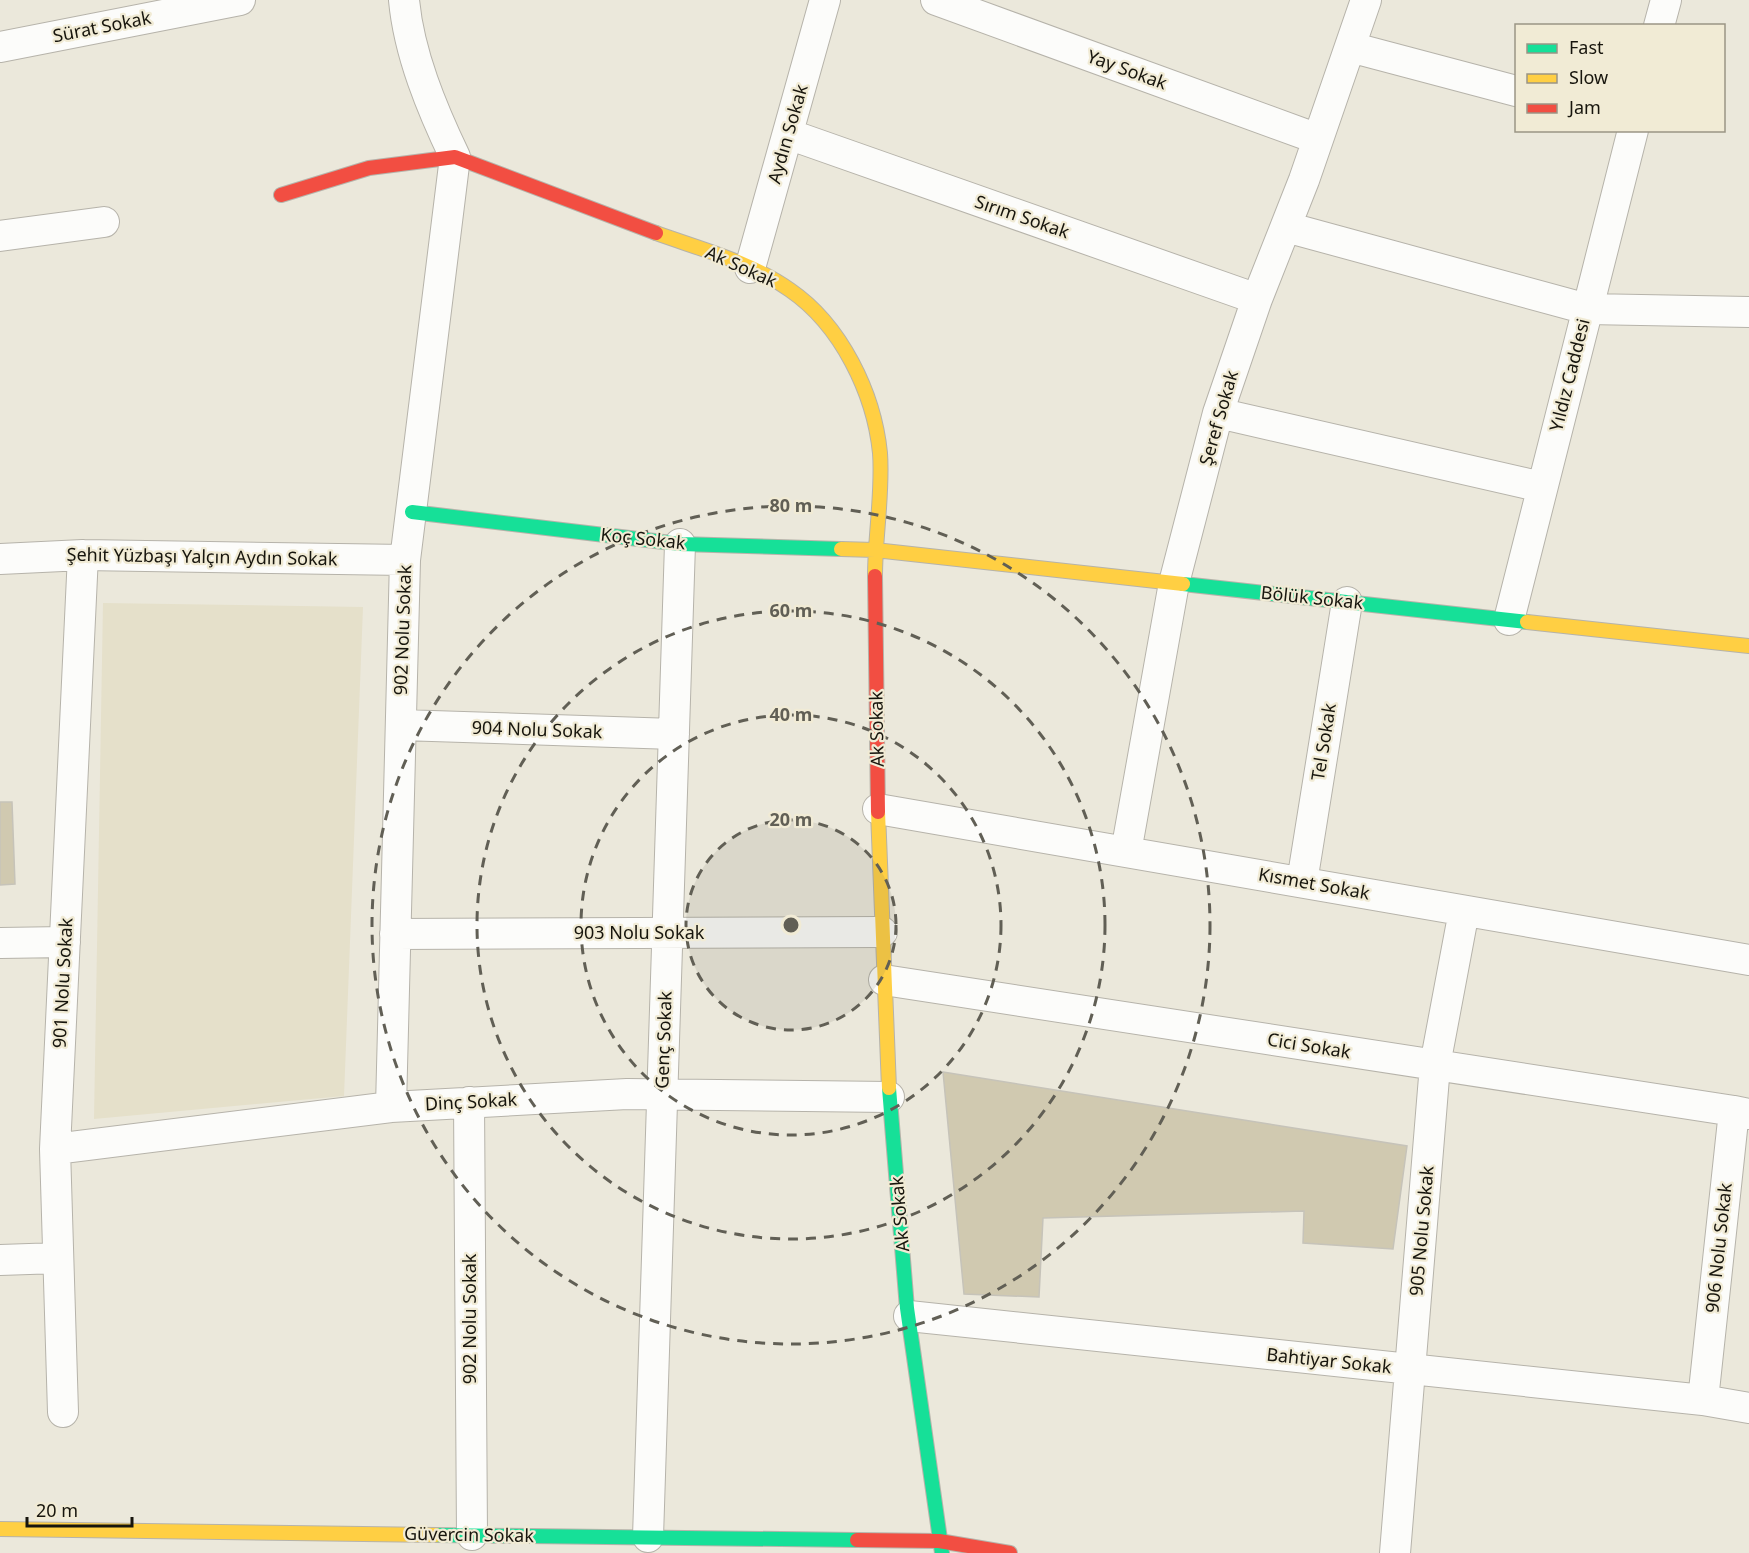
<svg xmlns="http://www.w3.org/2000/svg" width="1749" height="1553" font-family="'Noto Sans',sans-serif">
	<rect width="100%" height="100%" fill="#ebe8db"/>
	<!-- built -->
	<path fill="#e5e0ca" d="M 103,603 L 363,607 L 344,1096 L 94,1119 Z"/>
	<!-- building -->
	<path fill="#d0c9b0" stroke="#c6c3b9" stroke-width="1.5" d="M 0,802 L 12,802 L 15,884 L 0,885 Z
		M 943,1072 L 1407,1146 L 1393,1249 L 1303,1243 L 1304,1211 L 1043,1218 L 1039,1297 L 964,1294 Z"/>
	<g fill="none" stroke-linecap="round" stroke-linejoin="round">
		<defs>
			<path id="street" d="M 936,0 L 1318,139
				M 1659,26 L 1666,0
				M 0,47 L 240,0
				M 1350,47 L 1516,91
				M 788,134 L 1257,299
				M 1286,227 L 1587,309 L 1749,312
				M 0,236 L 104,222
				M 750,268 L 825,0
				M 1218,413 L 1542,487
				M 0,559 L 83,555 L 405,560
				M 1509,620 L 1633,130
				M 401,725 L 674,734
				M 878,809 L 1749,960
				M 1126,852 L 1174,583 L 1218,413 L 1257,299 L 1304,180 L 1366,0
				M 1302,882 L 1347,602
				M 395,934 L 882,932
				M 0,943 L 65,942
				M 884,980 L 1734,1111
				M 469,1102 L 472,1535
				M 391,1107 L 405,560 L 455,157 C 432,109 409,54 404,0
				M 55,1149 L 391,1107 L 627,1094 L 889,1097
				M 0,1260 L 58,1258
				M 909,1316 L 1703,1400 L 1749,1408
				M 1703,1400 L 1734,1111 L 1749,1114
				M 63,1412 L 55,1149 L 83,555
				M 648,1537 L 680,544
				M 1395,1553 L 1435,1065 L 1464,911"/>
			<path id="fast" d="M 412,512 L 680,544 L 841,549
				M 1183,584 L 1527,622
				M 889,1088 L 907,1308 L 942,1553
				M 436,1535 L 857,1540"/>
			<path id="slow" d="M 656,233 C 700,249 751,262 790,290 C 841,325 874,393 880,453 C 883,491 875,537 875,576
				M 841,549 L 875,550 L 1183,584
				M 1527,622 L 1749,646
				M 878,812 L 889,1088
				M 0,1529 L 436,1535"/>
			<path id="jam" d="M 281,195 L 369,168 L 455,157 L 656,233
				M 875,576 L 878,812
				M 857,1540 L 939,1541 L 1010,1553"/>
		</defs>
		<!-- street casing -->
		<use href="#street" stroke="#b6b3aa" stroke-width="32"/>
		<!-- fast casing -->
		<use href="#fast" stroke="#b6b3aa" stroke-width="16"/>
		<!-- slow casing -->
		<use href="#slow" stroke="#b6b3aa" stroke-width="16"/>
		<!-- jam casing -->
		<use href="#jam" stroke="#b6b3aa" stroke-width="16"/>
		<!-- street -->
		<use href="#street" stroke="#fcfcfa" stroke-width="30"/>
		<!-- fast -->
		<use href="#fast" stroke="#16e098" stroke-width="14"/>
		<!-- slow -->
		<use href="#slow" stroke="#ffcf43" stroke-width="14"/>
		<!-- jam -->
		<use href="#jam" stroke="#f24e42" stroke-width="14"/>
	</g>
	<!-- distance rings -->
	<circle cx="791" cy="925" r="105" fill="#615f55" fill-opacity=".12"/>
	<g fill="none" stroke="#615f55" stroke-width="3" stroke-dasharray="10 8">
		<circle cx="791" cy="925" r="105"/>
		<circle cx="791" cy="925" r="210"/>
		<circle cx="791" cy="925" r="314"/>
		<circle cx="791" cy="925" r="419"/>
	</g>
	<g text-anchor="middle" stroke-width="4.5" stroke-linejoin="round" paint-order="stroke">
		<!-- street labels -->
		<g font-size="18" fill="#17150d" stroke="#f1ebd5">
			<text transform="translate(102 27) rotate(-11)" y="6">Sürat Sokak</text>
			<text transform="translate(1127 70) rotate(20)" y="6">Yay Sokak</text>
			<text transform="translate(788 134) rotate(-74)" y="6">Aydın Sokak</text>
			<text transform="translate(1022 217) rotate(19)" y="6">Sırım Sokak</text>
			<text transform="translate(741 267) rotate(24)" y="6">Ak Sokak</text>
			<text transform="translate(1570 375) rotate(-76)" y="6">Yıldız Caddesi</text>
			<text transform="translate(1219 418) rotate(-74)" y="6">Şeref Sokak</text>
			<text transform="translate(643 539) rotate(6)" y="6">Koç Sokak</text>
			<text transform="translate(202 557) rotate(1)" y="6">Şehit Yüzbaşı Yalçın Aydın Sokak</text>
			<text transform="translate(1312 598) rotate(6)" y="6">Bölük Sokak</text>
			<text transform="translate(403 630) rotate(-88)" y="6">902 Nolu Sokak</text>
			<text transform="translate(877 729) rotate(-91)" y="6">Ak Sokak</text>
			<text transform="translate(537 730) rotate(2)" y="6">904 Nolu Sokak</text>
			<text transform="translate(1324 742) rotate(-81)" y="6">Tel Sokak</text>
			<text transform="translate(1314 884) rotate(10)" y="6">Kısmet Sokak</text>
			<text x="639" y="939">903 Nolu Sokak</text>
			<text transform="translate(63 983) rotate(-87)" y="6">901 Nolu Sokak</text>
			<text transform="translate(664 1040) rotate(-88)" y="6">Genç Sokak</text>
			<text transform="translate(1309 1046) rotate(9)" y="6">Cici Sokak</text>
			<text transform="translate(471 1102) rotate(-3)" y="6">Dinç Sokak</text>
			<text transform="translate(900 1214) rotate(-95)" y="6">Ak Sokak</text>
			<text transform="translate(1422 1231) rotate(-85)" y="6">905 Nolu Sokak</text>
			<text transform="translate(1719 1248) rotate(-84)" y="6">906 Nolu Sokak</text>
			<text transform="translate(470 1319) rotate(-90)" y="6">902 Nolu Sokak</text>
			<text transform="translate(1329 1361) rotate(6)" y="6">Bahtiyar Sokak</text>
			<text transform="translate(469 1535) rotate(1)" y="6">Güvercin Sokak</text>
		</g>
	</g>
	<circle cx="791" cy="925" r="9" fill="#615f55" stroke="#f1ebd5" stroke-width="3"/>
	<g font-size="18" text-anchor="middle" font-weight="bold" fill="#615f55" stroke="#f1ebd5" stroke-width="4.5" stroke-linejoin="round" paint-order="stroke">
		<text x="791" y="512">80 m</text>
		<text x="791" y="617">60 m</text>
		<text x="791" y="721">40 m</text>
		<text x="791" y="826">20 m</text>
	</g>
	<!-- legend -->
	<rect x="1515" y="24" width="210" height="108" fill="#f1ebd5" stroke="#9a9585" stroke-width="1.5"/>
	<rect x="1527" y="44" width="30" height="9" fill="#16e098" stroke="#9a9585" stroke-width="1.5"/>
	<text x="1569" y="54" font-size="18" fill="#17150d">Fast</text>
	<rect x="1527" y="74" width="30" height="9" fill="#ffcf43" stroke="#9a9585" stroke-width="1.5"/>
	<text x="1569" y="84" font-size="18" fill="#17150d">Slow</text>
	<rect x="1527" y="104" width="30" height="9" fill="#f24e42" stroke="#9a9585" stroke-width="1.5"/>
	<text x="1569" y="114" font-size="18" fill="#17150d">Jam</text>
	<!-- scale -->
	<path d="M27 1517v9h105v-9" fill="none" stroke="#17150d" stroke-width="3"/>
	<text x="36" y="1517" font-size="18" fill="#17150d" stroke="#f1ebd5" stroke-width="4.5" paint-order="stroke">20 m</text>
</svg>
